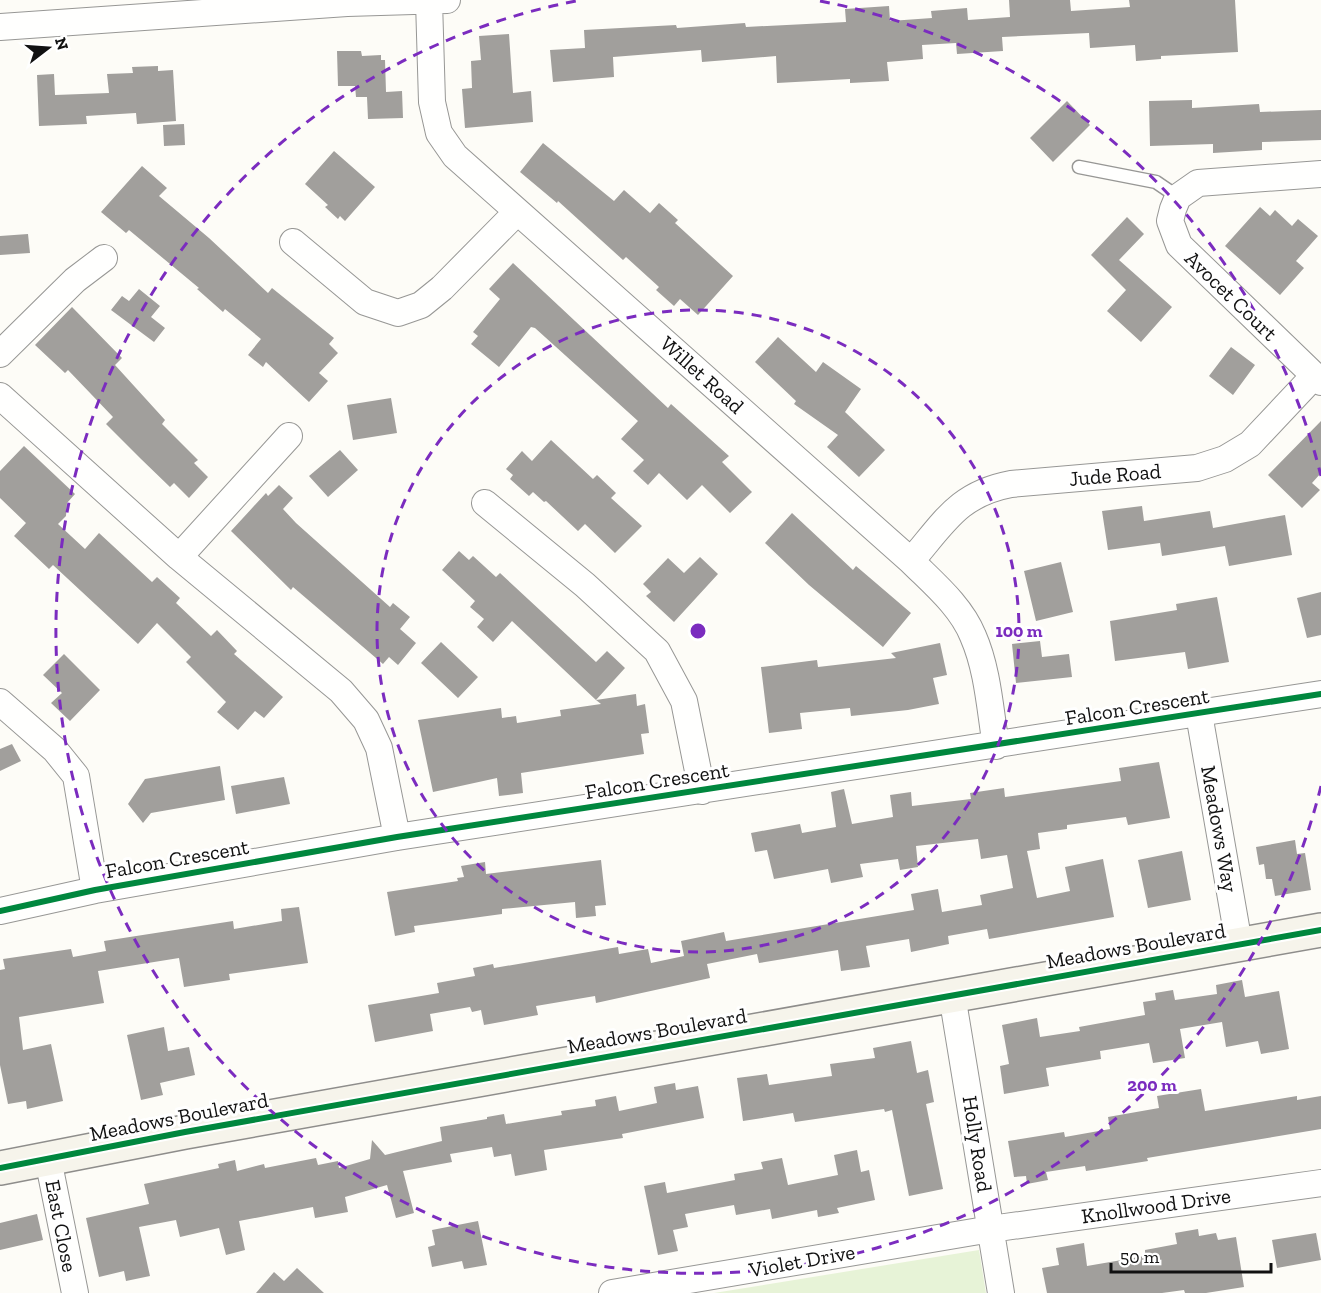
<svg xmlns="http://www.w3.org/2000/svg" width="1321" height="1293" font-family="'Zilla Slab',serif">
	<rect width="100%" height="100%" fill="#fdfcf7"/>
	<!-- green -->
	<path fill="#e7f3d7" d="M 979,1250 L 986,1293 L 714,1293 Z"/>
	<!-- building -->
	<path fill="#a19f9c" d="M 1009,0 L 1070,0 L 1071,11 L 1130,7 L 1129,0 L 1235,0 L 1238,52 L 1161,56 L 1161,59 L 1136,61 L 1135,45 L 1090,48 L 1089,33 L 1002,37 L 1003,51 L 957,54 L 956,43 L 922,45 L 923,59 L 887,62 L 889,81 L 850,83 L 850,79 L 777,83 L 776,56 L 702,62 L 701,50 L 613,57 L 614,77 L 553,82 L 550,50 L 585,48 L 584,30 L 676,25 L 677,28 L 745,23 L 746,27 L 846,22 L 845,9 L 889,6 L 890,21 L 932,18 L 931,11 L 967,8 L 968,20 L 1010,17 Z
		M 509,34 L 513,93 L 531,91 L 533,122 L 465,128 L 462,89 L 472,88 L 471,61 L 481,60 L 479,36 Z
		M 337,51 L 361,51 L 362,56 L 381,55 L 381,60 L 385,60 L 386,92 L 402,91 L 403,118 L 368,119 L 367,97 L 356,97 L 355,86 L 338,86 Z
		M 158,66 L 158,71 L 173,70 L 176,121 L 137,124 L 136,113 L 86,116 L 87,124 L 39,126 L 37,75 L 54,74 L 55,95 L 109,93 L 107,74 L 133,73 L 132,67 Z
		M 1192,100 L 1192,108 L 1259,104 L 1260,112 L 1321,110 L 1321,140 L 1262,142 L 1262,150 L 1213,153 L 1213,144 L 1150,146 L 1149,101 Z
		M 1067,101 L 1090,125 L 1053,162 L 1030,138 Z
		M 184,124 L 185,145 L 164,146 L 163,125 Z
		M 543,143 L 614,201 L 624,190 L 650,213 L 659,203 L 678,220 L 675,223 L 733,276 L 698,315 L 680,299 L 674,306 L 656,290 L 659,287 L 626,257 L 623,260 L 558,201 L 557,203 L 520,172 Z
		M 334,151 L 375,187 L 345,221 L 340,216 L 338,219 L 325,207 L 328,205 L 305,184 Z
		M 142,166 L 167,188 L 159,196 L 209,238 L 268,293 L 272,288 L 334,338 L 329,344 L 338,353 L 319,373 L 328,381 L 309,402 L 266,362 L 263,367 L 248,355 L 261,339 L 225,309 L 223,312 L 197,289 L 199,288 L 129,230 L 126,233 L 101,212 Z
		M 1260,207 L 1270,216 L 1275,210 L 1292,226 L 1298,219 L 1318,236 L 1296,261 L 1304,268 L 1280,295 L 1225,246 Z
		M 1127,217 L 1144,234 L 1119,260 L 1172,307 L 1141,342 L 1107,311 L 1126,290 L 1091,255 Z
		M 28,234 L 30,253 L 0,255 L 0,236 Z
		M 513,263 L 668,408 L 671,404 L 729,456 L 722,462 L 752,492 L 730,513 L 702,485 L 687,500 L 659,473 L 648,485 L 633,471 L 644,460 L 621,439 L 638,421 L 535,328 L 531,327 L 499,367 L 471,344 L 478,336 L 473,332 L 500,299 L 489,289 Z
		M 139,289 L 160,306 L 151,317 L 165,328 L 154,342 L 111,310 L 122,296 L 129,301 Z
		M 72,307 L 122,358 L 115,365 L 165,420 L 162,424 L 198,460 L 194,463 L 208,477 L 189,498 L 174,483 L 170,487 L 141,459 L 106,424 L 113,417 L 68,370 L 65,373 L 35,345 Z
		M 778,337 L 816,372 L 823,362 L 861,389 L 845,412 L 885,450 L 859,477 L 827,447 L 838,435 L 794,404 L 796,401 L 755,362 Z
		M 1231,347 L 1255,365 L 1233,395 L 1209,376 Z
		M 391,398 L 397,433 L 353,440 L 347,405 Z
		M 1321,421 L 1321,473 L 1312,483 L 1320,490 L 1302,508 L 1268,475 Z
		M 551,440 L 593,479 L 597,475 L 616,493 L 611,498 L 642,526 L 615,553 L 585,524 L 578,531 L 546,501 L 544,502 L 533,492 L 529,496 L 510,479 L 513,475 L 506,469 L 522,451 L 532,461 Z
		M 24,446 L 75,494 L 67,503 L 66,516 L 58,524 L 85,549 L 99,533 L 152,582 L 157,577 L 180,598 L 176,603 L 211,636 L 217,630 L 237,651 L 234,654 L 283,697 L 264,718 L 255,711 L 238,730 L 217,712 L 226,702 L 186,662 L 191,657 L 157,623 L 138,644 L 53,565 L 49,569 L 14,536 L 26,523 L 0,498 L 0,471 Z
		M 340,450 L 358,470 L 328,497 L 309,476 Z
		M 279,485 L 293,498 L 283,509 L 296,523 L 390,607 L 393,603 L 410,617 L 400,629 L 416,643 L 398,665 L 389,657 L 383,664 L 293,587 L 291,590 L 231,531 L 266,493 L 268,496 Z
		M 1142,506 L 1144,521 L 1210,511 L 1213,528 L 1285,515 L 1292,555 L 1229,566 L 1225,546 L 1162,556 L 1160,543 L 1108,550 L 1102,511 Z
		M 792,513 L 853,570 L 856,566 L 911,613 L 883,647 L 809,585 L 765,543 Z
		M 459,551 L 469,560 L 473,556 L 496,577 L 500,573 L 596,662 L 607,651 L 625,668 L 596,700 L 512,621 L 493,642 L 477,627 L 484,619 L 470,607 L 475,601 L 442,570 Z
		M 700,557 L 718,574 L 674,622 L 646,596 L 651,592 L 643,584 L 668,558 L 684,573 Z
		M 1061,562 L 1073,612 L 1036,621 L 1024,571 Z
		M 1321,592 L 1321,635 L 1307,638 L 1297,598 Z
		M 1217,597 L 1229,662 L 1188,669 L 1185,652 L 1115,661 L 1110,621 L 1177,610 L 1176,604 Z
		M 1040,641 L 1042,657 L 1069,654 L 1072,677 L 1016,683 L 1012,644 Z
		M 441,642 L 478,677 L 458,698 L 421,663 Z
		M 940,643 L 947,675 L 933,678 L 939,704 L 908,710 L 851,716 L 850,708 L 800,713 L 802,729 L 769,733 L 761,667 L 817,660 L 818,667 L 896,658 L 891,653 Z
		M 64,654 L 100,690 L 70,721 L 51,703 L 62,693 L 43,675 Z
		M 636,694 L 637,706 L 645,704 L 649,733 L 641,734 L 644,754 L 521,773 L 523,793 L 499,796 L 497,778 L 433,792 L 418,720 L 501,708 L 502,718 L 516,716 L 517,723 L 561,716 L 560,710 L 601,704 L 596,700 Z
		M 12,744 L 21,761 L 0,771 L 0,749 Z
		M 1159,762 L 1170,818 L 1128,825 L 1126,817 L 1067,825 L 1067,829 L 1038,833 L 1040,849 L 1027,851 L 1037,898 L 1070,891 L 1065,867 L 1103,859 L 1114,917 L 989,939 L 987,929 L 948,936 L 949,944 L 911,952 L 909,939 L 866,946 L 870,967 L 841,971 L 838,950 L 759,963 L 757,954 L 707,964 L 710,978 L 596,1003 L 595,996 L 536,1006 L 538,1015 L 484,1025 L 481,1010 L 472,1012 L 470,1007 L 430,1014 L 433,1031 L 375,1042 L 368,1005 L 439,993 L 437,983 L 475,976 L 473,968 L 493,964 L 494,968 L 618,947 L 619,954 L 648,949 L 651,963 L 684,956 L 681,941 L 724,932 L 726,941 L 914,910 L 911,894 L 938,889 L 942,912 L 982,905 L 980,895 L 1013,888 L 1007,855 L 981,859 L 978,839 L 916,846 L 918,867 L 900,870 L 898,859 L 860,864 L 863,877 L 831,883 L 828,869 L 774,879 L 767,850 L 755,852 L 751,833 L 800,824 L 802,833 L 836,827 L 831,792 L 844,789 L 852,824 L 893,817 L 890,795 L 911,792 L 912,806 L 971,799 L 970,793 L 1004,788 L 1005,797 L 1121,781 L 1119,768 Z
		M 220,766 L 225,800 L 151,813 L 143,823 L 128,804 L 145,779 Z
		M 284,777 L 290,804 L 236,814 L 231,786 Z
		M 1295,840 L 1297,854 L 1305,853 L 1311,890 L 1275,896 L 1272,879 L 1266,879 L 1264,864 L 1259,865 L 1256,847 Z
		M 1182,851 L 1191,900 L 1148,908 L 1138,860 Z
		M 601,860 L 606,905 L 595,906 L 596,916 L 576,918 L 575,902 L 502,909 L 502,914 L 414,926 L 415,932 L 395,936 L 387,892 L 458,881 L 457,878 L 464,877 L 461,866 L 485,862 L 486,874 Z
		M 299,907 L 308,963 L 229,974 L 230,980 L 184,987 L 179,958 L 98,971 L 104,1003 L 19,1017 L 23,1050 L 51,1044 L 63,1101 L 27,1109 L 26,1101 L 8,1104 L 0,1065 L 0,970 L 5,969 L 3,959 L 71,949 L 73,957 L 106,951 L 104,941 L 233,921 L 234,929 L 282,921 L 281,909 Z
		M 1242,980 L 1245,997 L 1279,991 L 1289,1049 L 1261,1054 L 1258,1041 L 1226,1047 L 1222,1022 L 1180,1029 L 1185,1058 L 1153,1063 L 1149,1043 L 1100,1051 L 1101,1059 L 1046,1068 L 1049,1086 L 1004,1094 L 1000,1066 L 1009,1064 L 1002,1025 L 1037,1018 L 1040,1037 L 1080,1031 L 1079,1027 L 1145,1015 L 1143,1002 L 1156,1000 L 1155,993 L 1173,990 L 1175,1000 L 1217,994 L 1216,985 Z
		M 164,1027 L 168,1051 L 189,1047 L 195,1075 L 160,1083 L 163,1095 L 141,1100 L 127,1035 Z
		M 911,1041 L 917,1073 L 928,1070 L 934,1102 L 926,1104 L 943,1189 L 909,1196 L 892,1110 L 885,1112 L 884,1109 L 795,1122 L 793,1113 L 743,1121 L 737,1078 L 767,1074 L 769,1085 L 832,1076 L 830,1064 L 875,1058 L 873,1048 Z
		M 675,1083 L 676,1090 L 698,1086 L 704,1118 L 622,1134 L 623,1138 L 544,1150 L 547,1170 L 515,1176 L 511,1154 L 494,1157 L 492,1147 L 450,1154 L 452,1162 L 403,1171 L 414,1213 L 396,1218 L 387,1185 L 345,1197 L 348,1212 L 315,1218 L 313,1207 L 239,1221 L 245,1250 L 226,1255 L 219,1228 L 180,1237 L 176,1220 L 139,1227 L 150,1276 L 126,1281 L 124,1271 L 99,1277 L 86,1218 L 149,1204 L 144,1184 L 219,1168 L 218,1164 L 235,1160 L 237,1171 L 264,1164 L 265,1168 L 316,1158 L 318,1165 L 338,1161 L 339,1168 L 370,1159 L 372,1140 L 385,1155 L 442,1141 L 440,1127 L 487,1119 L 487,1117 L 504,1114 L 506,1124 L 562,1115 L 561,1111 L 596,1106 L 595,1100 L 616,1096 L 619,1111 L 657,1103 L 654,1087 Z
		M 1201,1089 L 1205,1111 L 1297,1096 L 1297,1100 L 1321,1096 L 1321,1129 L 1147,1158 L 1148,1161 L 1086,1171 L 1085,1166 L 1046,1172 L 1048,1180 L 1027,1184 L 1026,1176 L 1014,1177 L 1008,1141 L 1064,1132 L 1065,1137 L 1110,1129 L 1108,1117 L 1159,1108 L 1157,1096 Z
		M 857,1150 L 861,1172 L 869,1170 L 875,1200 L 837,1208 L 839,1213 L 818,1217 L 817,1210 L 772,1219 L 770,1209 L 736,1215 L 734,1205 L 685,1214 L 688,1227 L 673,1230 L 678,1251 L 658,1255 L 644,1186 L 665,1182 L 667,1193 L 735,1180 L 734,1174 L 763,1169 L 761,1162 L 782,1158 L 788,1185 L 838,1175 L 834,1155 Z
		M 37,1214 L 43,1240 L 0,1250 L 0,1223 Z
		M 478,1221 L 487,1265 L 464,1269 L 462,1261 L 432,1267 L 428,1247 L 435,1245 L 432,1230 Z
		M 1198,1229 L 1199,1236 L 1216,1233 L 1218,1240 L 1236,1237 L 1244,1287 L 1206,1293 L 1185,1293 L 1184,1290 L 1162,1293 L 1047,1293 L 1042,1268 L 1059,1265 L 1056,1248 L 1084,1243 L 1087,1266 L 1145,1256 L 1145,1250 L 1177,1244 L 1175,1233 Z
		M 1316,1233 L 1321,1260 L 1277,1268 L 1272,1240 Z
		M 297,1268 L 324,1293 L 256,1293 L 274,1272 L 284,1281 Z"/>
	<g fill="none" stroke-linecap="round" stroke-linejoin="round">
		<defs>
			<path id="lane" d="M 1079,167 L 1156,182 L 1178,197"/>
			<path id="street" d="M 429,1 L 432,102 L 439,133 L 455,156 L 911,561 C 933,583 961,606 973,636 C 988,670 990,710 996,746
				M 0,27 L 347,3 L 447,0
				M 1321,174 L 1198,183 L 1178,197 L 1173,209 L 1170,221 L 1179,245 L 1321,382
				M 293,242 L 365,302 L 398,313 L 421,305 L 442,288 L 517,212
				M 0,354 L 75,280 L 104,258
				M 0,396 L 179,557 L 341,691 L 366,720 L 379,748 L 397,837
				M 485,503 L 585,585 L 657,651 L 684,701 L 702,791
				M 179,557 L 289,436
				M 911,561 C 944,523 958,494 1011,484 L 1197,468 L 1225,459 L 1250,444 L 1314,376
				M 0,702 L 55,750 L 76,776 L 95,890
				M 1199,714 L 1239,944
				M 0,911 L 95,890 L 397,837 L 1321,694
				M 952,995 L 1001,1293
				M 48,1159 L 75,1293
				M 612,1293 L 991,1229 L 1321,1183"/>
			<path id="secondary" d="M 0,1168 L 185,1132 L 1321,930"/>
		</defs>
		<!-- lane casing -->
		<use href="#lane" stroke="#979795" stroke-width="15"/>
		<!-- street casing -->
		<use href="#street" stroke="#979795" stroke-width="28"/>
		<!-- secondary casing -->
		<use href="#secondary" stroke="#8e8d8b" stroke-width="36"/>
		<!-- lane -->
		<use href="#lane" stroke="#fffffe" stroke-width="12"/>
		<!-- street -->
		<use href="#street" stroke="#fffffe" stroke-width="26"/>
		<!-- secondary -->
		<use href="#secondary" stroke="#f6f4eb" stroke-width="33"/>
		<defs>
			<path id="cycleway" d="M 0,911 L 95,890 L 397,837 L 1321,694
				M 0,1168 L 185,1132 L 1321,930"/>
		</defs>
		<!-- cycleway casing -->
		<use href="#cycleway" stroke="#fff" stroke-width="10"/>
		<!-- cycleway -->
		<use href="#cycleway" stroke="#00873e" stroke-width="6"/>
	</g>
	<!-- distance rings -->
	<g fill="none" stroke="#7b2cbf" stroke-width="3" stroke-dasharray="10 8">
		<circle cx="698" cy="631" r="321"/>
		<path d="M1321 786A642 642 0 1 1 576 1M820 1A642 642 0 0 1 1321 476"/>
	</g>
	<g text-anchor="middle" stroke-width="6" stroke-linejoin="round" paint-order="stroke">
		<!-- street labels -->
		<g font-size="21" fill="#111" stroke="#fff">
			<text transform="translate(1231 296) rotate(44)" y="7">Avocet Court</text>
			<text transform="translate(702 375) rotate(42)" y="7">Willet Road</text>
			<text transform="translate(1115 475) rotate(-5)" y="7">Jude Road</text>
			<text transform="translate(1137 707) rotate(-9)" y="7">Falcon Crescent</text>
			<text transform="translate(657 781) rotate(-9)" y="7">Falcon Crescent</text>
			<text transform="translate(1219 829) rotate(80)" y="7">Meadows Way</text>
			<text transform="translate(177 859) rotate(-10)" y="7">Falcon Crescent</text>
			<text transform="translate(1136 946) rotate(-10)" y="7">Meadows Boulevard</text>
			<text transform="translate(657 1031) rotate(-10)" y="7">Meadows Boulevard</text>
			<text transform="translate(179 1117) rotate(-11)" y="7">Meadows Boulevard</text>
			<text transform="translate(977 1144) rotate(81)" y="7">Holly Road</text>
			<text transform="translate(1156 1206) rotate(-8)" y="7">Knollwood Drive</text>
			<text transform="translate(61 1226) rotate(79)" y="7">East Close</text>
			<text transform="translate(802 1261) rotate(-10)" y="7">Violet Drive</text>
		</g>
	</g>
	<circle cx="698" cy="631" r="9" fill="#7b2cbf" stroke="#fff" stroke-width="3"/>
	<g font-size="18" text-anchor="middle" font-weight="bold" fill="#7b2cbf" stroke="#fff" stroke-width="6" stroke-linejoin="round" paint-order="stroke">
		<text x="1019" y="637">100 m</text>
		<text x="1152" y="1091">200 m</text>
	</g>
	<!-- north arrow -->
	<g transform="translate(48 48) rotate(73)" stroke="#ffffff" stroke-width="4.5" paint-order="stroke">
	<path d="M0-4.5L10 22L0 15L-10 22Z" fill="#111111"/>
	<text y="-9" font-size="16" font-weight="bold" text-anchor="middle" fill="#111111">N</text>
	</g>
	<!-- scale -->
	<path d="M1111 1263v9h160v-9" fill="none" stroke="#111111" stroke-width="3"/>
	<text x="1120" y="1263" font-size="18" fill="#111111" stroke="#ffffff" stroke-width="4.5" paint-order="stroke">50 m</text>
</svg>
